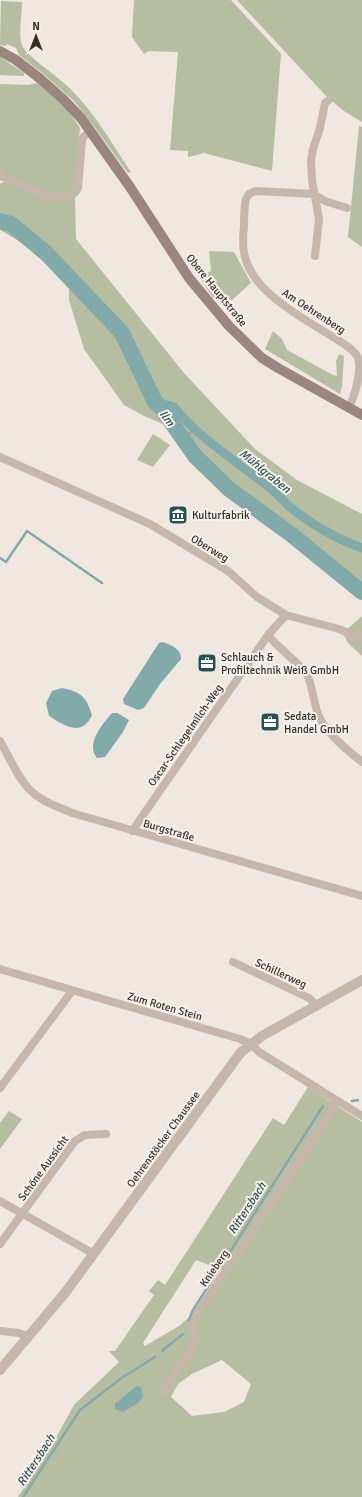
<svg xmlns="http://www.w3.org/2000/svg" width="362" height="1497" font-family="Signika,sans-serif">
	<rect width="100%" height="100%" fill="#f0e7de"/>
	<!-- green -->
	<path fill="#b5bea0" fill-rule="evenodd" d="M 134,0 L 231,0 L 281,54 L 272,171 L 204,153 L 188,157 L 188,151 L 170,150 L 178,52 L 149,51 L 144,54 L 132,37 Z
		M 237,0 L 362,0 L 362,122 L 344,111 L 327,97 Z
		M 1,1 L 22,2 C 22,16 18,33 22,45 C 24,54 57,76 65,84 C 92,108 111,142 131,172 L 128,173 L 93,125 L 74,101 L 41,72 L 19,55 L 16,48 L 7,44 L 6,46 L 0,45 Z
		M 0,57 L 24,73 L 24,76 L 0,75 Z
		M 37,83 L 52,95 L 70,113 L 80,128 L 79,138 L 77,182 L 72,191 L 64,195 L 56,194 L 42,190 L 0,174 L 0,84 L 28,85 Z
		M 359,126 L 362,127 L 362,247 L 348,237 Z
		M 7,180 L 65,200 L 75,198 L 76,239 L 184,373 L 255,449 L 297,480 L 362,514 L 362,597 L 306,542 L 163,424 L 146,417 L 124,405 L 84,349 L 69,300 L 69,282 L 45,256 L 0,230 L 0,184 Z
		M 209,251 L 234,252 L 251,283 L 232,300 L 213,298 L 202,281 L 202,275 L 211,271 Z
		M 273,331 L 282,339 L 287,350 L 333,375 L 337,376 L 336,361 L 339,354 L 344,356 L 342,386 L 340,394 L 265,349 Z
		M 153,434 L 170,445 L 153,467 L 137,460 Z
		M 362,616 L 362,656 L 348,643 L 343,633 Z
		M 308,1087 L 362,1122 L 362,1497 L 18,1497 L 57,1436 L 74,1405 L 119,1362 L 109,1351 L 115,1351 L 154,1295 L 149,1291 L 158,1280 L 165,1285 L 273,1118 L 284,1125 ZM 196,1260 L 222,1270 L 193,1314 L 179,1326 L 145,1346 L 143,1343 ZM 222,1360 L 251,1384 L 244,1402 L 224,1412 L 192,1416 L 171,1397 L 178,1384 L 192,1374 Z
		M 9,1111 L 22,1119 L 0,1149 L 0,1123 Z"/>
	<!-- water -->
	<path fill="#80abaa" d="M 162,642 C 170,644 182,649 181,659 L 160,684 L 144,708 L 138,710 L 124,704 L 123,699 L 155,649 L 159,643 Z
		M 62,688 C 81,692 86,696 92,715 C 91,717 89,721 87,723 C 76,735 59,722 49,716 L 46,703 L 52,691 Z
		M 112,713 L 117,713 L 129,720 L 123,732 L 105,757 L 97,758 C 85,745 103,723 112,713 Z
		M 138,1386 L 141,1387 L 143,1397 L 138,1403 L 123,1412 L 115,1409 L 115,1404 L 135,1387 Z"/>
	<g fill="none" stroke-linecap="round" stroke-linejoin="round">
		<!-- stream -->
		<path stroke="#80abaa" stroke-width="2.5" d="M 185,441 L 194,427
			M 0,558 L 6,562 L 27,531 L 102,583
			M 352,1101 L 358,1100
			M 189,1320 L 193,1310 L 323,1106
			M 162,1351 L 183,1334
			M 23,1497 L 80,1410 L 123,1377 L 155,1357"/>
		<!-- canal -->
		<path stroke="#80abaa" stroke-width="9" d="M 160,406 L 167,405 L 174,407 C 198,437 234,460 264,483 C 273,490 281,498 289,506 C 312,525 334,538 362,548"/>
		<!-- river -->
		<path stroke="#80abaa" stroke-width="16" d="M 0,221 L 11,224 L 47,254 L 122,333 L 155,402 L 160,406 L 195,456 L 229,489 L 292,535 L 362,592"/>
		<!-- minor -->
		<path stroke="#c7b7ab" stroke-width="8" d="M 0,176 C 20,181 65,214 78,188 L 82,140 L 84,136 L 91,131
			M 347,208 L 325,201 L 314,194 L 255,191 L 249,194 L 246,199 C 244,207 244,217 244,226 C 243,236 242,247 245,257 C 255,297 315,324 347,346 C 351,349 356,353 358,358 C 362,370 355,396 349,407
			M 315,256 L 319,219 L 312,180 L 311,161 L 313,149 L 320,128 L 325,103 L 328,101
			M 0,457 L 150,524 L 228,571 L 257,597 L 286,615 L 339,629 L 362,639
			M 268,635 L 274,642 L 306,672 C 312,684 313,698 317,711 C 322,730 347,750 362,762
			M 0,741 C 9,756 18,779 31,791 C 42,802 59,807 72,813 L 362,896
			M 132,831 L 268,635 L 286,615
			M 233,962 L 309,998 L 317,1006
			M 0,969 L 240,1039 L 251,1044 L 259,1052 L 362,1116
			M 0,1088 L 72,991
			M 0,1201 L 94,1254
			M 0,1244 L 75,1141 L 85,1135 L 106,1134
			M 0,1331 L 19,1333 L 29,1337
			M 163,1391 L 194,1345 L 195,1334 L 192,1326 L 198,1311 L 252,1233 L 337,1102"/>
		<!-- tertiary -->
		<path stroke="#c7b7ab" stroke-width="10" d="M 0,1370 L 65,1293 L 241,1052 L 262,1036 L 362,980"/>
		<!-- secondary -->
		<path stroke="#9b867d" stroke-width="10" d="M 0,51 L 16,60 L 38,77 L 63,99 L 81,118 L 130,187 L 189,278 L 229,326 L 262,358 L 278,368 L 362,415"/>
	</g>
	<!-- icons -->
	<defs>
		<symbol id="museum-square" viewBox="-11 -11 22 22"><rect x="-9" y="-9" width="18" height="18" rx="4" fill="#235353" stroke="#f8f1ea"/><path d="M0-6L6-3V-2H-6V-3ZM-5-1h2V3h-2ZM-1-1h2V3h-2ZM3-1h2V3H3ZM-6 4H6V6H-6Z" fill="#fff"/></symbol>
		<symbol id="office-square" viewBox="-11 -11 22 22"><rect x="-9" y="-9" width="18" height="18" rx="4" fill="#235353" stroke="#f8f1ea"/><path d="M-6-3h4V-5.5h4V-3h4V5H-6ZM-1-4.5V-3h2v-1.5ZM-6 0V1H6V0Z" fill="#fff"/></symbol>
	</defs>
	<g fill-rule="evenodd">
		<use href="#museum-square" x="167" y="504" width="22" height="22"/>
		<use href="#office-square" x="196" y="652" width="22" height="22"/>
		<use href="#office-square" x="259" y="711" width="22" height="22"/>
	</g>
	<g text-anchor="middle" stroke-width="4" stroke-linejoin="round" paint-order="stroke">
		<!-- street labels -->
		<g font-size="11" fill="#362d2a" stroke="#f8f1ea">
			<text transform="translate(217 290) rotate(51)" y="4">Obere Hauptstraße</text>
			<text transform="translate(314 311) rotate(33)" y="4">Am Oehrenberg</text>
			<text transform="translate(210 548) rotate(31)" y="4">Oberweg</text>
			<text transform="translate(185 735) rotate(-55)" y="4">Oscar-Schlegelmilch-Weg</text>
			<text transform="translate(169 830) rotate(16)" y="4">Burgstraße</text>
			<text transform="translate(281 973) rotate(25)" y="4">Schillerweg</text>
			<text transform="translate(165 1006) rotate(16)" y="4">Zum Roten Stein</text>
			<text transform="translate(163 1139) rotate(-54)" y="4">Oehrenstöcker Chaussee</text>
			<text transform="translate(43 1168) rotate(-54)" y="4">Schöne Aussicht</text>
			<text transform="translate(214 1268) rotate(-55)" y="4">Knieberg</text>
		</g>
		<!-- poi labels -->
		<g font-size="11" fill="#362d2a" stroke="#f8f1ea" text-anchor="start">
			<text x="192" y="519">Kulturfabrik</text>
			<text x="221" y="661">Schlauch &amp;<tspan x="221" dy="13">Profiltechnik Weiß GmbH</tspan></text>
			<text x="284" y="720">Sedata<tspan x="284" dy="13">Handel GmbH</tspan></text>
		</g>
		<!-- water labels -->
		<g font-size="12" font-style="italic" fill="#235353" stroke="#f8f1ea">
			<text transform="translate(167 418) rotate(54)" y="4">Ilm</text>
			<text transform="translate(265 471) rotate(39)" y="4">Mühlgraben</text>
			<text transform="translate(247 1208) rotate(-57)" y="4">Rittersbach</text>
			<text transform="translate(36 1460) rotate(-57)" y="4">Rittersbach</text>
		</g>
	</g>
	<!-- north arrow -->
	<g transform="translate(36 36)" stroke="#f8f1ea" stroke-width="3" paint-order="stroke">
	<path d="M0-3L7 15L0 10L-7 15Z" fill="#362d2a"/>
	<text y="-6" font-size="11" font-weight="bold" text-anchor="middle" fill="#362d2a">N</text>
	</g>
</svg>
